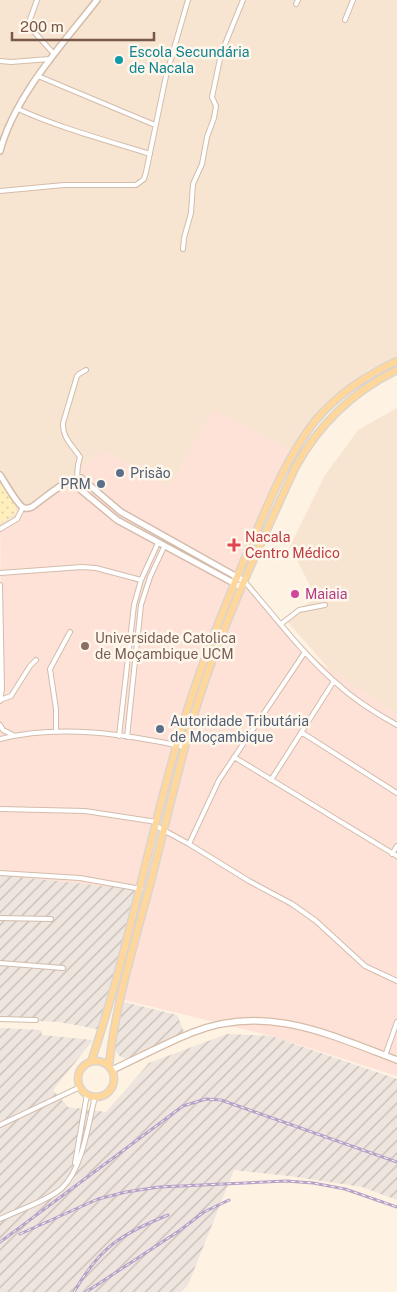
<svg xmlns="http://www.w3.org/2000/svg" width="397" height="1292" font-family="'Public Sans',sans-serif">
	<defs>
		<pattern id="industrial-furrows" width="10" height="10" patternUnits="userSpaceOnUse" patternTransform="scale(1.25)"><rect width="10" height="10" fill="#ede5de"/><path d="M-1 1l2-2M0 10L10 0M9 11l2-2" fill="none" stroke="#c5bcb6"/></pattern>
		<pattern id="sand-dots" width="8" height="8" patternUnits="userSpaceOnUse" patternTransform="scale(1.25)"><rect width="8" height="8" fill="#ffefbd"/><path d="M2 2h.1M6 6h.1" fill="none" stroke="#decfa4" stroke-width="1.8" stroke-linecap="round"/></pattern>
	</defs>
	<rect width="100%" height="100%" fill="#fef3e3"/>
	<!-- residential -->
	<path fill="#f7e5d1" d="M 0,0 L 397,0 L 397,357 L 368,370 L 328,402 L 293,451 L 169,488 L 29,508 L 0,526 Z
		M 397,408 L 397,720 L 351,694 L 284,618 L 316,598 L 290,546 L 325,475 L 358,430 Z"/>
	<!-- commercial -->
	<path fill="#ffe2d7" d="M 213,410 L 293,451 L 236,574 L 257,593 L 304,652 L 397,714 L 397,846 L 392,853 L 397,856 L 397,1076 L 271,1036 L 120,999 L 148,892 L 0,875 L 0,703 L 2,700 L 0,526 L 30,508 L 104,450 L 169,487 Z"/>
	<!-- industrial -->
	<path fill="url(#industrial-furrows)" d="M 0,875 L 140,890 L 102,1030 L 59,1022 L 0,1019 Z
		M 124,1002 L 177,1015 L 185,1034 L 134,1058 L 126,1059 L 121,1057 L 115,1051 L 114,1043 Z
		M 0,1028 L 41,1030 L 42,1035 L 93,1040 L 53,1090 L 68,1107 L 106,1112 L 149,1063 L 227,1034 L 271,1036 L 397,1079 L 397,1200 L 362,1187 L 289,1176 L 234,1170 L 188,1285 L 181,1292 L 0,1292 Z"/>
	<!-- sand -->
	<path fill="url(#sand-dots)" d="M 0,480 L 14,502 L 17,512 L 0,524 Z"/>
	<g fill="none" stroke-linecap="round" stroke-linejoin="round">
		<defs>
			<path id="minor" d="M 37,0 L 28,25 L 54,54
				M 296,4 L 298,0
				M 345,20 L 353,0
				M 0,61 L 11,62 L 50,59
				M 38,76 L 155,125
				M 18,109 C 60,128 105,140 150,154
				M 0,191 L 64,185 L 136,185 L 144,179 L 146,172 L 166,76 L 188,0
				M 183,249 L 184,238 L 191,213 L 193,184 L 202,164 L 207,137 L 214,118 L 216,106 L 212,97 L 221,54 L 243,0
				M 77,477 L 78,465 L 80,457 C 73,446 62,438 63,423 L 77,376 L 79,374 L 86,370
				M 0,529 L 17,519 L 23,507
				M 0,573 L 82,567 L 96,568 L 141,580
				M 244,581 C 273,614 300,651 334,681 C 352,698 375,713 397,725
				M 0,585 L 2,689 L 0,701
				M 281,624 L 299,610 L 325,605
				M 0,700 L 11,696 L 30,666 L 36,660
				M 0,725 L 3,730 L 13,735
				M 56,731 L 56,709 L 50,669 L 70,632
				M 301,732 L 397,793
				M 119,736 L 134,605 L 141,580 L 158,543
				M 127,737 L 141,605 L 150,577 L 164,547
				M 0,739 C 60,724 125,734 185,747
				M 234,757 L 397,856
				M 271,780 L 334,681
				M 0,809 L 85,811 L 157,822
				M 156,826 L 189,844 L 249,881 L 292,904 L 316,921 L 365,966 L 397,981
				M 189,844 L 219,780 L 305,652
				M 392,854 L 397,846
				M 0,873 L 80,878 L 141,889
				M 0,918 L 51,919
				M 0,963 L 63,968
				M 0,1019 L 36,1020
				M 385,1056 L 397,1022
				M 0,1125 L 80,1087
				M 75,1163 L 87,1094
				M 0,1219 C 17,1211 49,1200 62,1188 C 83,1168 88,1124 95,1097"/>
			<path id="tertiary" d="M 0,151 C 15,95 62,45 97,0
				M 0,475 C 5,482 17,505 24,508 C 27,509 29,508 32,507 C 42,500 69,476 81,478 L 121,512 L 244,581
				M 66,483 L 76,486 L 117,520 L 241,587"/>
			<path id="secondary" d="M 112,1070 C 138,1058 164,1044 191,1033 C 265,1003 328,1034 397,1060"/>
			<path id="primary" d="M78 1079a18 18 0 1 1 36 0a18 18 0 1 1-36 0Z
				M 91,1062 C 126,959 146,852 176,747 C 195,679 221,615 248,551 C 267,507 285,459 315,421 C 337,395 366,375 397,361
				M 109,1066 C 115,1005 134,945 150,885 C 166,824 179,762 198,702 C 224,621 260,545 295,468 C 319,424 352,392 397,370"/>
		</defs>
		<!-- minor casing -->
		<use href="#minor" stroke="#d3bcab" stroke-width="6"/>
		<!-- tertiary casing -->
		<use href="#tertiary" stroke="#d3bcab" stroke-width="8"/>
		<!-- secondary casing -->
		<use href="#secondary" stroke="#d6bca8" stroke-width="8"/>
		<!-- primary casing -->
		<use href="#primary" stroke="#dcd4cf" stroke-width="9"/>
		<!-- minor -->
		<use href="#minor" stroke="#fff" stroke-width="4"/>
		<!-- tertiary -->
		<use href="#tertiary" stroke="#fff" stroke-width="5"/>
		<!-- secondary -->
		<use href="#secondary" stroke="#fff" stroke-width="5.5"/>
		<!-- primary -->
		<use href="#primary" stroke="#ffd79a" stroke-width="6"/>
		<defs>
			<path id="rail" d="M 20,1234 L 98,1199 L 126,1192 L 159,1187 L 286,1181 L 313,1183 L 345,1189 L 397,1207
				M 0,1242 L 183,1106 L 206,1099 L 221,1100 L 397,1162
				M 74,1292 C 100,1247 121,1234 168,1215
				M 86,1292 L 179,1231 L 204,1212 L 229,1200"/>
		</defs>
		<!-- rail casing -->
		<use href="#rail" stroke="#b6a1c9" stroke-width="3"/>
		<!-- rail -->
		<use href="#rail" stroke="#fff7ec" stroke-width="1" stroke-dasharray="4" stroke-linecap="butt"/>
	</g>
	<!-- markers -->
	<circle fill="#0f9aa8" stroke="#fff7ec" stroke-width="2" cx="119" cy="60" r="5"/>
	<g fill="#5c6f8a" stroke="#fff7ec" stroke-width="2">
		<circle cx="120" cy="473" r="5"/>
		<circle cx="101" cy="484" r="5"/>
		<circle cx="160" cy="729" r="5"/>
	</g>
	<path fill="#e0444e" stroke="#fff7ec" stroke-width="2" d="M231.5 537.5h5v5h5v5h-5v5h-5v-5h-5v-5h5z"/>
	<circle fill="#d1479c" stroke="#fff7ec" stroke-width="2" cx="295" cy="594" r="5"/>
	<circle fill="#8d6e63" stroke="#fff7ec" stroke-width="2" cx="85" cy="646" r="5"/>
	<g text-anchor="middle" stroke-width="5" stroke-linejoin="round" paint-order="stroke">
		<!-- culture labels -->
		<g font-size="14" fill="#0d838f" stroke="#fff7ec" text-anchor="start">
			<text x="129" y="57">Escola Secundária<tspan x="129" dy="16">de Nacala</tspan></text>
		</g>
		<!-- service labels -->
		<g font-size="14" fill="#4e5e75" stroke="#fff7ec" text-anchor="start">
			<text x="130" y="478">Prisão</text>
			<text x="91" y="489" text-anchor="end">PRM</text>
			<text x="170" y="726">Autoridade Tributária<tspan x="170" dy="16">de Moçambique</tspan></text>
		</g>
		<!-- health labels -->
		<g font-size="14" fill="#be3a42" stroke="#fff7ec" text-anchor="start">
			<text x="245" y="542">Nacala<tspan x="245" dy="16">Centro Médico</tspan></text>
		</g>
		<!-- hotel labels -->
		<g font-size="14" fill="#b23c85" stroke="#fff7ec" text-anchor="start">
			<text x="305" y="599">Maiaia</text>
		</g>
		<!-- education labels -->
		<g font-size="14" fill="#785e54" stroke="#fff7ec" text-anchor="start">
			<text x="95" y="643">Universidade Catolica<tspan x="95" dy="16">de Moçambique UCM</tspan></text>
		</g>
	</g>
	<!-- scale -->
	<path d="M12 32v8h142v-8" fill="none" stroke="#795847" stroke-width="2.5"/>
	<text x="20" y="32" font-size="15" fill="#795847" stroke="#fff7ec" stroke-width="4" paint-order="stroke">200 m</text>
</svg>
